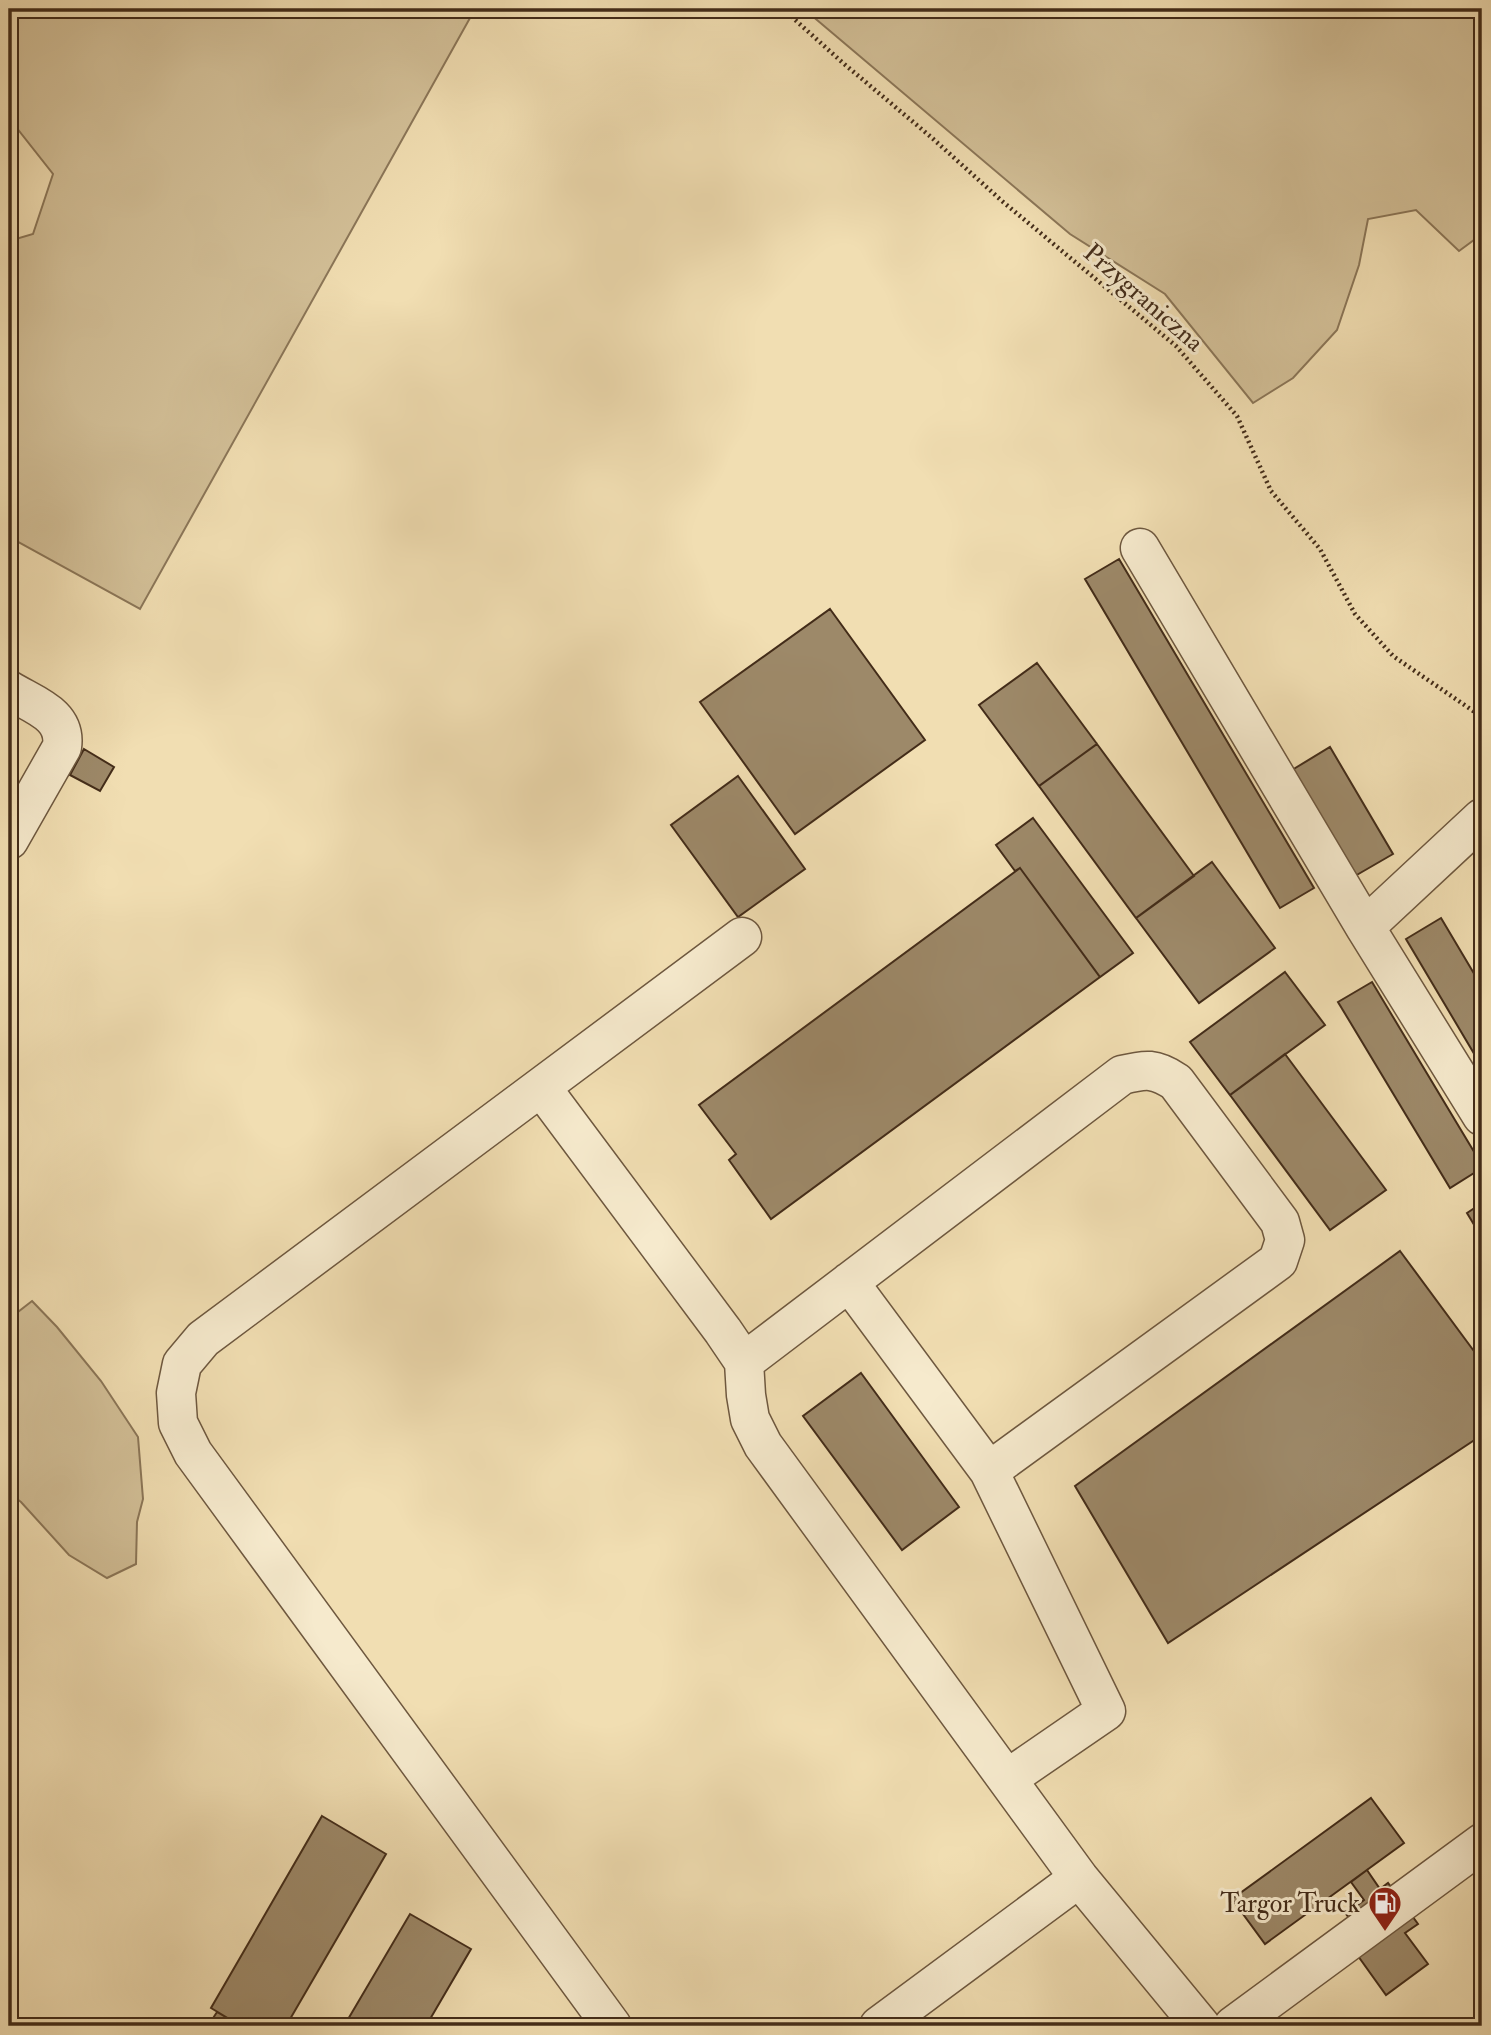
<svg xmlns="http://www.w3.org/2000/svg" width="1491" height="2035" font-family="'IM FELL Double Pica',serif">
	<rect width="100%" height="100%" fill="#f1deb2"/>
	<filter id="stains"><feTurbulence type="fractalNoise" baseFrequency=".00286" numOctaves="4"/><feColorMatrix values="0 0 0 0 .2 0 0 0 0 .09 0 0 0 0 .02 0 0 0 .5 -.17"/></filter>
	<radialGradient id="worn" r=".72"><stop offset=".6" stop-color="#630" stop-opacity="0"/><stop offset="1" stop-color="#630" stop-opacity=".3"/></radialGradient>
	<!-- green -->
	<path fill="#d3c098" stroke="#8b7658" stroke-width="2" d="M 9,9 L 475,9 L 140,609 L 9,537 L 9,241 L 33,234 L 53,174 L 12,122 L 9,120 Z
		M 804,9 L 1482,9 L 1482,234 L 1459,251 L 1416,210 L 1368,219 L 1359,265 L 1337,330 L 1293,378 L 1253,403 L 1165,294 L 1070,234 Z
		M 32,1301 L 57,1327 L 101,1381 L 138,1437 L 143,1499 L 137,1522 L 136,1564 L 107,1578 L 69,1555 L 21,1502 L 9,1493 L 9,1327 L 18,1312 Z"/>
	<!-- building -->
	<path fill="#9d8969" stroke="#432c19" stroke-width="2" d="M 1119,559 L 1314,888 L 1280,908 L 1085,579 Z
		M 830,609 L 925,740 L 795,834 L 700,702 Z
		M 1037,663 L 1097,744 L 1039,786 L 979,705 Z
		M 1097,744 L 1194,876 L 1136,918 L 1039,786 Z
		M 1330,747 L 1393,854 L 1355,876 L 1292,770 Z
		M 84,749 L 114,767 L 100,791 L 70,775 Z
		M 738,776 L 805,869 L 738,917 L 671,825 Z
		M 1033,818 L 1133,953 L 1100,977 L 1020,868 L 1015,871 L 996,845 Z
		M 1212,862 L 1275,948 L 1199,1003 L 1136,918 Z
		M 1020,868 L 1100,977 L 771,1219 L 729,1160 L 736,1154 L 699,1105 Z
		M 1441,918 L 1482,987 L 1482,1067 L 1406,939 Z
		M 1285,972 L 1325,1025 L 1230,1095 L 1190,1042 Z
		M 1372,982 L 1482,1165 L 1482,1168 L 1450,1188 L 1338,1002 Z
		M 1285,1054 L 1386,1190 L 1330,1230 L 1230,1095 Z
		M 1482,1203 L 1482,1238 L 1467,1213 Z
		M 1400,1251 L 1482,1362 L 1482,1435 L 1168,1643 L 1075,1486 Z
		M 861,1373 L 959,1507 L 902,1550 L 803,1416 Z
		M 1371,1798 L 1404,1843 L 1265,1944 L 1232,1899 Z
		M 322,1816 L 386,1854 L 286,2026 L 241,2026 L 211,2008 Z
		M 1367,1870 L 1380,1889 L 1388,1883 L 1418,1924 L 1405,1933 L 1428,1964 L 1386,1995 L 1358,1956 L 1370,1946 L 1346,1914 L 1364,1900 L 1351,1882 Z
		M 410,1914 L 471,1949 L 426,2026 L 344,2026 Z
		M 217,2012 L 241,2026 L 208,2026 Z"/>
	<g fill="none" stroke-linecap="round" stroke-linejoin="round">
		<defs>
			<path id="minor" d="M 1140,548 L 1365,927 L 1482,1116
				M 9,690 C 33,705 67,714 62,747 L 9,840
				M 1365,927 L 1482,818
				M 541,1087 L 723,1331 L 744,1362 L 746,1395 L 750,1419 L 763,1445 L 1079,1878 L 1201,2026
				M 849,1282 L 989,1471
				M 744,1362 L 1122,1075 C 1146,1069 1155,1068 1176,1082 L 1280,1222 L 1285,1240 L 1278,1261 L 989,1471 L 1106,1711 L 1007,1779
				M 612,2026 L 193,1453 L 178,1423 L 176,1393 L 182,1364 L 203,1339 L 742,937
				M 879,2026 L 1079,1878
				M 1233,2026 L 1482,1843"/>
		</defs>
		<!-- minor casing -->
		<use href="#minor" stroke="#6e583f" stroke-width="41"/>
		<!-- path -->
		<path stroke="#432c19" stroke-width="4.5" stroke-dasharray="2 3.5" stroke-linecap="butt" d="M 783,9 L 843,63 L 931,137 L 1002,201 L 1176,346 L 1237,416 L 1271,491 L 1320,549 L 1355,614 L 1393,656 L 1482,717"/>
		<!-- minor -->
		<use href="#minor" stroke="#f6eacd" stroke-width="38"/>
	</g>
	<!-- icons -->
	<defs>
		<symbol id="fuel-pin" viewBox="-11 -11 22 30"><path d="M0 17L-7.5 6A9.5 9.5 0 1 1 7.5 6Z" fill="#8f2418" stroke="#f6eacd"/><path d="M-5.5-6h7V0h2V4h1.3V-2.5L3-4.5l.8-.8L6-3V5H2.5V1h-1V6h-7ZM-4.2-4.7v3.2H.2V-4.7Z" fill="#fff"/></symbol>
	</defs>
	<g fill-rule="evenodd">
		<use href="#fuel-pin" x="1366" y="1884" width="38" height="52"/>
	</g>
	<g text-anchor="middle" stroke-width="6" stroke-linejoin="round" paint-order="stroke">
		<!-- street labels -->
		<g font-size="26" fill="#432c19" stroke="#f6eacd">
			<text transform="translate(1144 297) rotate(41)" y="9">Przygraniczna</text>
		</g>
		<!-- poi labels -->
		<g font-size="26" fill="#432c19" stroke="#f6eacd" text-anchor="end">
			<text x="1360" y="1912">Targor Truck</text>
		</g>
	</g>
	<!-- margin -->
	<rect width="1491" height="2035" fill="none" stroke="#f1deb2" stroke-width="35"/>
	<rect x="10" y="10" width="1470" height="2014" fill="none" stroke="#432c19" stroke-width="3.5"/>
	<rect x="18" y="18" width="1456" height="2000" fill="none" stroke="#432c19" stroke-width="2"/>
	<rect width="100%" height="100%" filter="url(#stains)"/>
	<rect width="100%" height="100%" fill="url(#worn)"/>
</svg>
